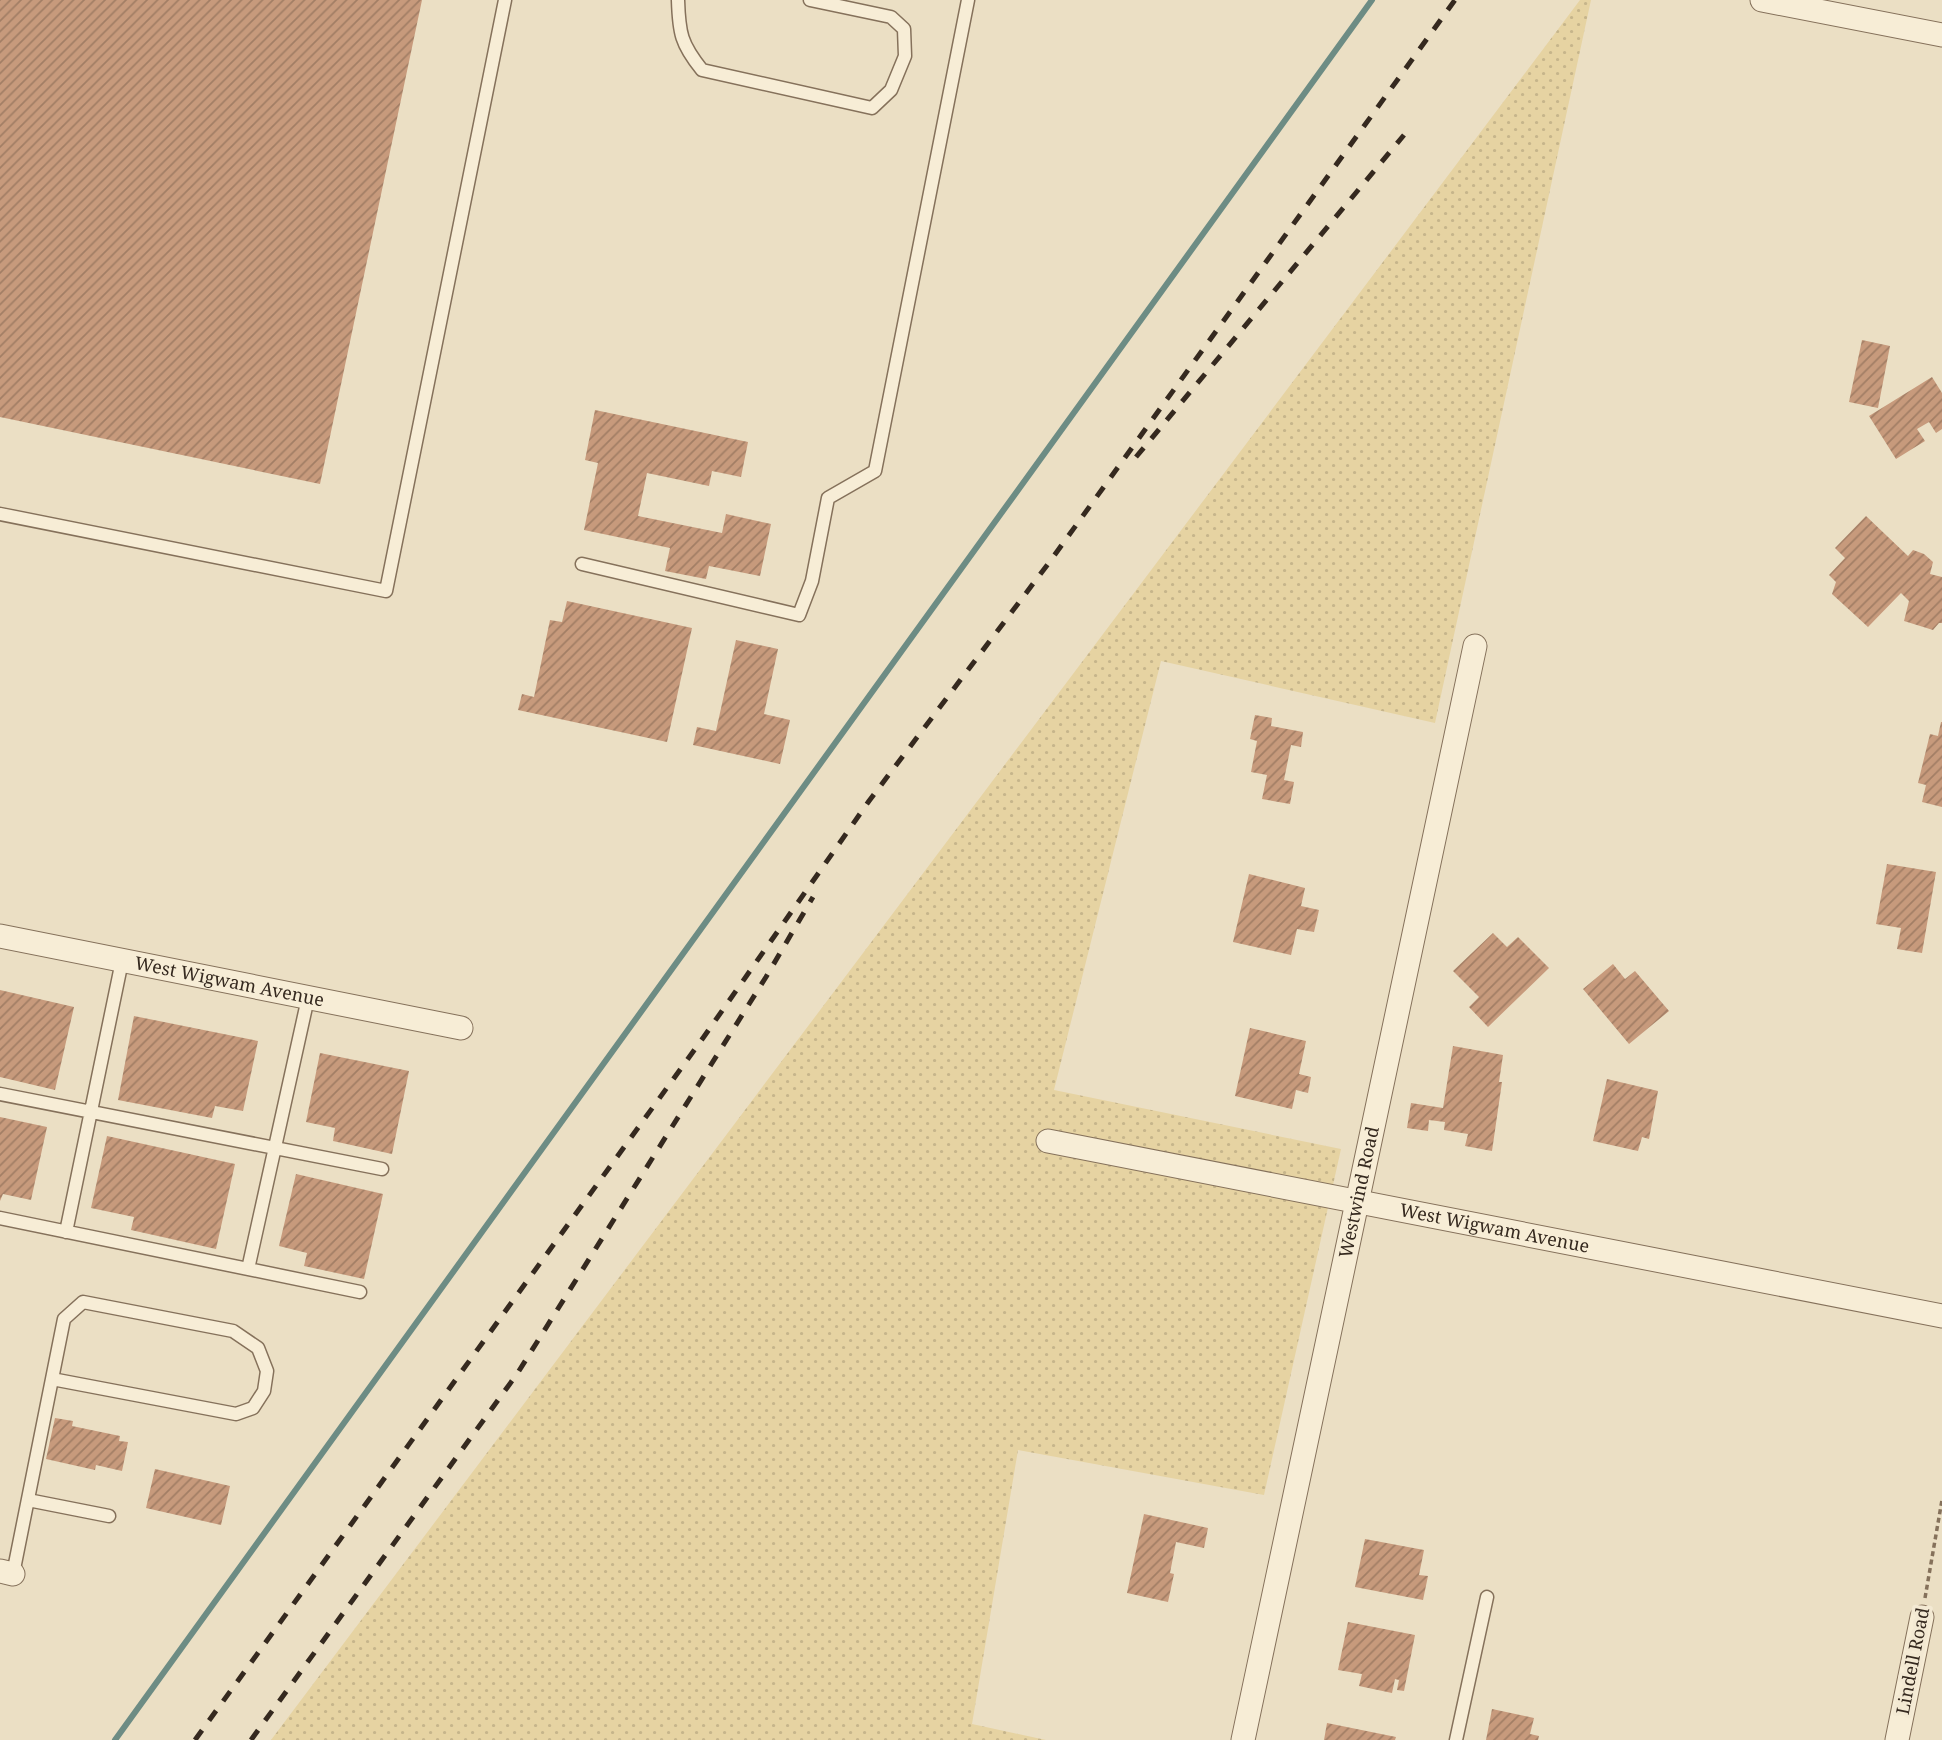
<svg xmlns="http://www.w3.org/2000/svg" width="1942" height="1740" font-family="'Noto Serif',serif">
	<defs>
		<pattern id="sand-dots" width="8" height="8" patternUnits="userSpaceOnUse" patternTransform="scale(1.75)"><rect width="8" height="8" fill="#e6d3a2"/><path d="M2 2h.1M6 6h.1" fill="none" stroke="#c6b58b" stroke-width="1.8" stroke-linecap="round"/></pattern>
		<pattern id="building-hatch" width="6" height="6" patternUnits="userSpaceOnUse" patternTransform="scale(1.75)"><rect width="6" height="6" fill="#c79a7c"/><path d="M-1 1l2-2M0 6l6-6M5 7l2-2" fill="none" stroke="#a27e65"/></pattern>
	</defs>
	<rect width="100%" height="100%" fill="#ebdfc4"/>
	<!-- sand -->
	<path fill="url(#sand-dots)" d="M 1580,0 L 1591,0 L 1435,723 L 1161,661 L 1054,1090 L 1341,1149 L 1264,1495 L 1018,1450 L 972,1724 L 1046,1740 L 271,1740 Z"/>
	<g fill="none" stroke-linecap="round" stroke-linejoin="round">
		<!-- stream -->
		<path stroke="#6d8c84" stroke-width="6" d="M 115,1740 L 1372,0"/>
	</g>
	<!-- building -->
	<path fill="url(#building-hatch)" d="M 0,0 L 422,0 L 320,484 L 0,417 Z
		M 1862,340 L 1890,346 L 1878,408 L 1849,402 Z
		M 1932,377 L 1942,393 L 1942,429 L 1936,433 L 1929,422 L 1917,429 L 1925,441 L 1896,459 L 1869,416 Z
		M 595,410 L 748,442 L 741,477 L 712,471 L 709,486 L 647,473 L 638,516 L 722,533 L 726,514 L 771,524 L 760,576 L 709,566 L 706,579 L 665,571 L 670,548 L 584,530 L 598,463 L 585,460 Z
		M 1866,516 L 1908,556 L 1913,550 L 1924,554 L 1933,562 L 1930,574 L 1942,577 L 1942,623 L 1939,623 L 1933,630 L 1904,621 L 1909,601 L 1901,593 L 1868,627 L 1832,594 L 1836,582 L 1829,575 L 1845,558 L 1835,548 Z
		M 567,601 L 692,628 L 667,742 L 518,710 L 522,694 L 534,697 L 550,620 L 562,622 Z
		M 736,640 L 778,649 L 764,714 L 790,720 L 780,764 L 693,745 L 697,727 L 716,731 Z
		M 1255,715 L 1272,718 L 1271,726 L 1303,732 L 1301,747 L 1291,745 L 1284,780 L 1294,782 L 1290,804 L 1262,799 L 1267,775 L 1251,772 L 1257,741 L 1250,739 Z
		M 1941,722 L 1942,722 L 1942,807 L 1922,802 L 1926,785 L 1918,783 L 1930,734 L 1938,736 Z
		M 1887,864 L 1936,872 L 1922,953 L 1897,949 L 1901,928 L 1876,924 Z
		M 1249,874 L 1305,888 L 1301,906 L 1319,910 L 1314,932 L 1297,929 L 1291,955 L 1233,942 Z
		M 1493,933 L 1507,947 L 1518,937 L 1549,968 L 1488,1027 L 1469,1007 L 1479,997 L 1453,971 Z
		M 1613,964 L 1625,979 L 1635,971 L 1669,1011 L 1629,1044 L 1583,989 Z
		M 0,990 L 74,1007 L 55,1090 L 0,1077 Z
		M 134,1016 L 258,1041 L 243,1111 L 215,1106 L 212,1118 L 118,1100 Z
		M 1250,1028 L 1306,1041 L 1299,1074 L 1311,1077 L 1308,1093 L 1296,1090 L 1292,1109 L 1235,1096 Z
		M 1453,1046 L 1503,1055 L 1499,1082 L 1502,1082 L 1492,1151 L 1465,1146 L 1468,1134 L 1444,1130 L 1445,1122 L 1429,1120 L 1428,1131 L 1407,1128 L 1411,1103 L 1443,1108 Z
		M 320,1053 L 409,1071 L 392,1154 L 333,1141 L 335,1128 L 306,1122 Z
		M 1607,1079 L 1658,1091 L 1649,1139 L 1642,1137 L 1638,1151 L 1593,1141 Z
		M 0,1117 L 47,1127 L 31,1200 L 3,1194 L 0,1201 Z
		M 107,1136 L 235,1164 L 216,1249 L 131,1230 L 134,1217 L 91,1208 Z
		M 296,1174 L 383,1194 L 364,1279 L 304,1266 L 307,1253 L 279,1246 Z
		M 55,1418 L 73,1421 L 72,1426 L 120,1436 L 119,1441 L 128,1442 L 122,1471 L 96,1465 L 95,1470 L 46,1459 Z
		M 155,1469 L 230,1486 L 221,1525 L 146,1508 Z
		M 1144,1514 L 1208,1528 L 1204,1548 L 1176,1542 L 1170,1573 L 1174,1574 L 1168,1602 L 1127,1593 Z
		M 1365,1539 L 1424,1550 L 1419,1575 L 1428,1576 L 1423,1600 L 1355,1587 Z
		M 1348,1622 L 1415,1635 L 1404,1691 L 1397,1690 L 1399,1680 L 1395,1679 L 1392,1693 L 1359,1686 L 1362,1674 L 1338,1670 Z
		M 1492,1709 L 1534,1718 L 1530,1734 L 1539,1736 L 1538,1740 L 1486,1740 Z
		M 1327,1723 L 1396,1737 L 1395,1740 L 1324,1740 Z"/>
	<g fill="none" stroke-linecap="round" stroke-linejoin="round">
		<defs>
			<path id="service" d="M 678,0 C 679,33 681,44 702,70 L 872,108 L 891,90 L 905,56 L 904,29 L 891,17 L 810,0
				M 0,514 L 386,591 L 505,0
				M 582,564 L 799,615 L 812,581 L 828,498 L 875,471 L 968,0
				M 0,1094 L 382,1169
				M 0,1218 L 360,1292
				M 66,1232 L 122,961
				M 248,1269 L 308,998
				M 28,1500 L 109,1516
				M 13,1574 L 64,1319 L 83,1302 L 233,1331 L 258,1348 L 267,1371 L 264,1391 L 253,1408 L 236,1414 L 52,1379
				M 1456,1740 L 1487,1597"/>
			<g id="minor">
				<path d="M 1762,0 L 1942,35"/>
				<path id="s1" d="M 0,936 L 461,1028"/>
				<path id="s2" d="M 1048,1141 L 1942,1316"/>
				<path d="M 0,1571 L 13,1574"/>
				<path id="s3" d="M 1243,1740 L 1475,646"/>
				<path d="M 1897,1740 L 1922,1617"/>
			</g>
		</defs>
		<!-- service casing -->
		<use href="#service" stroke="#85715b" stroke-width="15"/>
		<!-- minor casing -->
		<use href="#minor" stroke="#85715b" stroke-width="25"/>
		<!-- path -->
		<path stroke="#85715b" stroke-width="3.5" stroke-dasharray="5 3.5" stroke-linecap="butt" d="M 1925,1598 L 1942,1500"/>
		<!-- service -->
		<use href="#service" stroke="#f7edd6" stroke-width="12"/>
		<!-- minor -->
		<use href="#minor" stroke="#f7edd6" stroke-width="23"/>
		<!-- rail -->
		<path stroke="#35291f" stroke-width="5" stroke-dasharray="12 12" stroke-linecap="butt" d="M 1136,457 L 1404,135
			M 195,1740 L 703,1038 L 869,801 L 1051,560 L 1455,0
			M 251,1740 L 517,1374 L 766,977 L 813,897"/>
	</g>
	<g text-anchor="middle" stroke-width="7" stroke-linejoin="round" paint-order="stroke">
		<!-- street labels -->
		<g font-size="18" fill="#35291f" stroke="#f3e9d3">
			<text dy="6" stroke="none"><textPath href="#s1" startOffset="234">West Wigwam Avenue</textPath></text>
			<text dy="6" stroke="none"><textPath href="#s3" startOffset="560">Westwind Road</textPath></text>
			<text dy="6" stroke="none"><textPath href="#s2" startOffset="455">West Wigwam Avenue</textPath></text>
			<text transform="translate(1913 1661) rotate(-79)" y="6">Lindell Road</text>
		</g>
	</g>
</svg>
